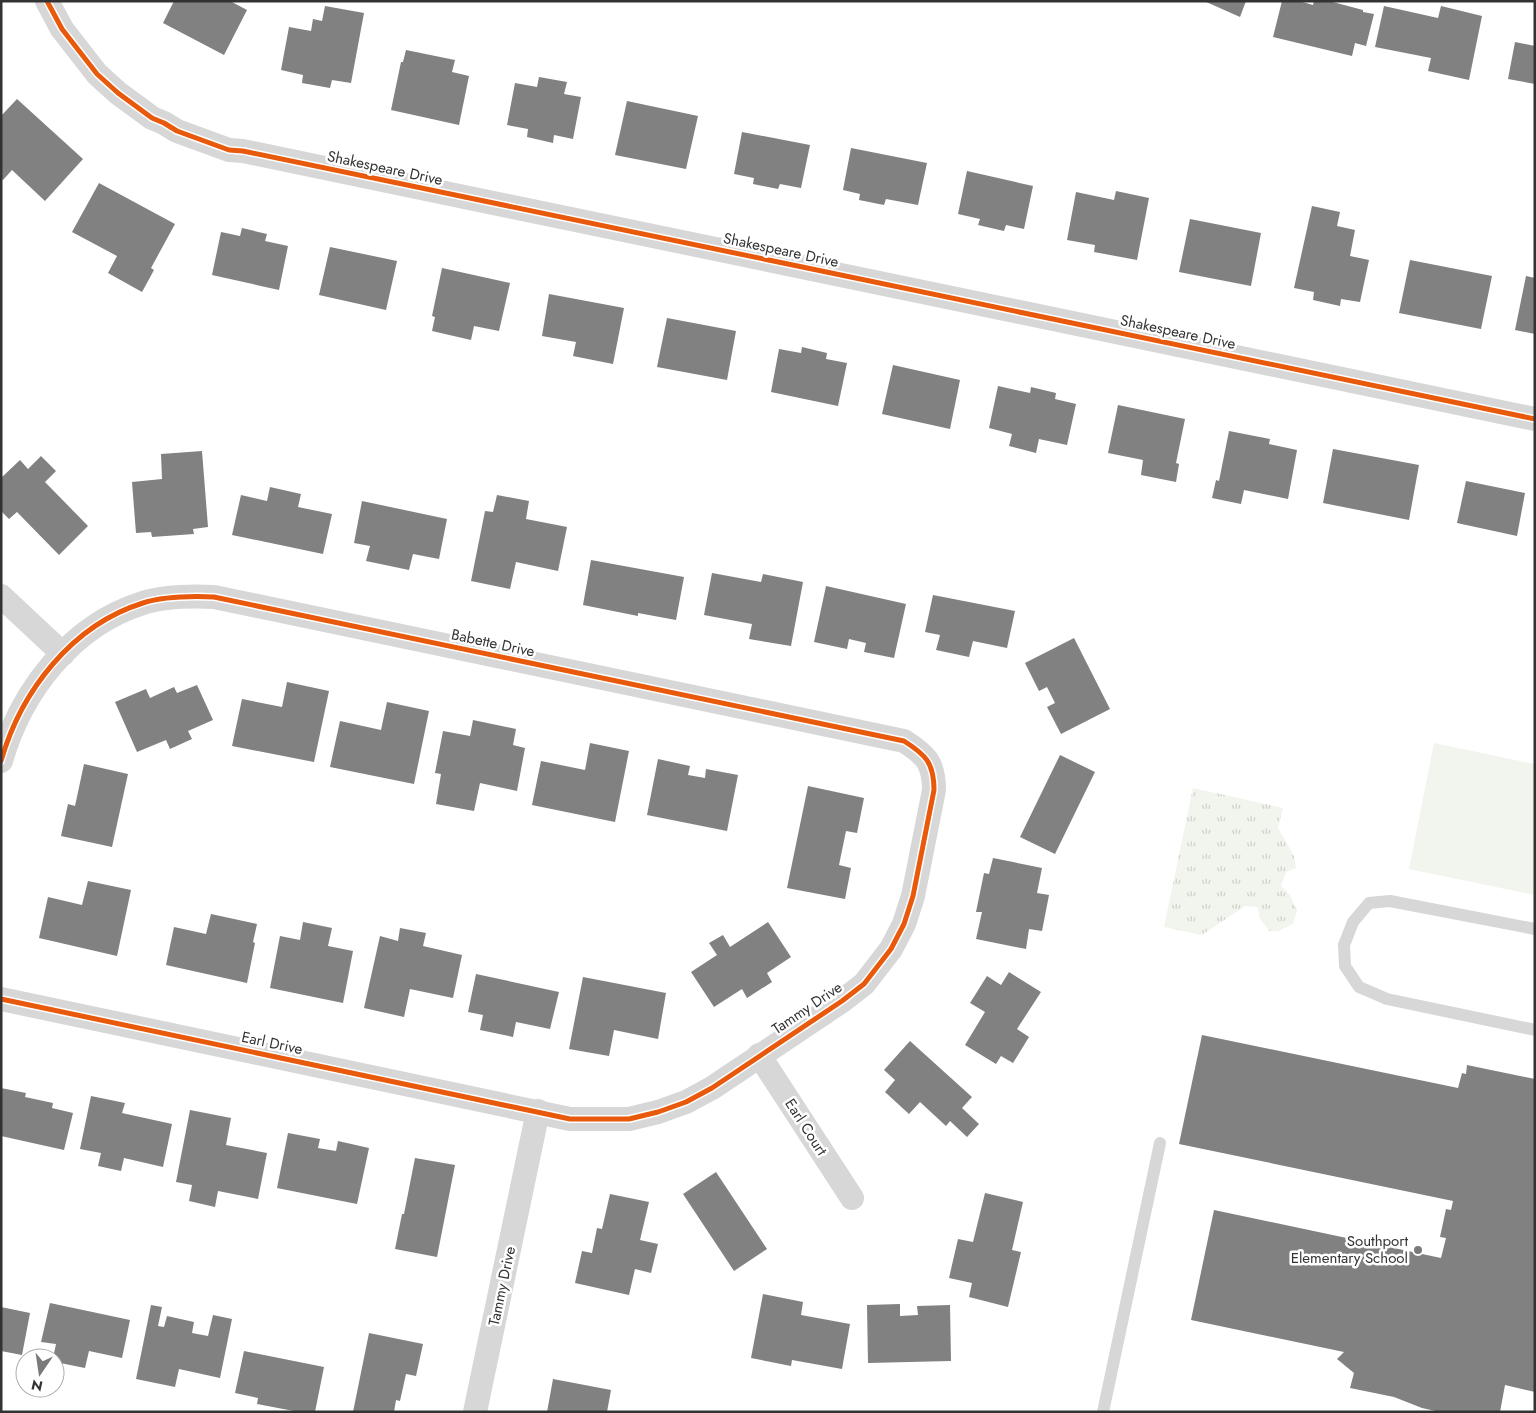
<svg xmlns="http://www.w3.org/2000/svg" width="1536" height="1413" font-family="Jost,sans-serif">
	<defs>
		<pattern id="park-tufts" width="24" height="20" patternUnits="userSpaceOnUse" patternTransform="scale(1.25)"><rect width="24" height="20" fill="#f1f5ed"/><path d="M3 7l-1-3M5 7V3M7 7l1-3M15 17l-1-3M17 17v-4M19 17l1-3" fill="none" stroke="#cfd2cc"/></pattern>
	</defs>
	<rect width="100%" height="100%" fill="#fff"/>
	<!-- grass -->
	<path fill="#f1f5ed" d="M 1434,743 L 1535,764 L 1535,895 L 1409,869 Z"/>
	<!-- park -->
	<path fill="url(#park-tufts)" d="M 1193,788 L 1283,808 L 1278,828 L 1294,856 L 1296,868 L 1286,872 L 1281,886 L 1290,895 L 1297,910 L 1293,924 L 1278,931 L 1269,931 L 1259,917 L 1258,907 L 1245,906 L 1202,935 L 1164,927 Z"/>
	<!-- building -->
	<path fill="#818181" d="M 174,1 L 230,1 L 247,10 L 224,55 L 163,23 Z
		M 1204,1 L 1246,1 L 1240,17 Z
		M 1282,1 L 1299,1 L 1313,5 L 1314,1 L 1329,1 L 1363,10 L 1363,12 L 1374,14 L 1366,46 L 1355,43 L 1352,56 L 1273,37 Z
		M 325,6 L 364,13 L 351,83 L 332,80 L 330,88 L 302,83 L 303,75 L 281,70 L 289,27 L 311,31 L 313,19 L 322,21 Z
		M 1384,6 L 1438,18 L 1441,6 L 1482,16 L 1469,80 L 1428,71 L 1431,58 L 1375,47 Z
		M 1515,42 L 1535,46 L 1535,84 L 1508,79 Z
		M 406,50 L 455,60 L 452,72 L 469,76 L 459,125 L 391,110 L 401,62 L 403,62 Z
		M 539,77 L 567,82 L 564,94 L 581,97 L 573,139 L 554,135 L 553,143 L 527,137 L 528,129 L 507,125 L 515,83 L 537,87 Z
		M 17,99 L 83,159 L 45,201 L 12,170 L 3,180 L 1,179 L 1,116 Z
		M 627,101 L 698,116 L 686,169 L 615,155 Z
		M 742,132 L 810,145 L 801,188 L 780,184 L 778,189 L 753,184 L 754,178 L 734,174 Z
		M 851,148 L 927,163 L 918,205 L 886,199 L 884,205 L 859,200 L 860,194 L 843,190 Z
		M 967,171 L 1033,186 L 1024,229 L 1006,225 L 1004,231 L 978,225 L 980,219 L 958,214 Z
		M 99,183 L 175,224 L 151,268 L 154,270 L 142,292 L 108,273 L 117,256 L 72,232 Z
		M 1116,191 L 1149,198 L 1137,260 L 1094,252 L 1095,245 L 1067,240 L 1076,192 L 1114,200 Z
		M 1312,206 L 1340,212 L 1337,226 L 1355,230 L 1350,256 L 1369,260 L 1360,302 L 1341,299 L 1340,306 L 1313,300 L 1314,292 L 1294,288 Z
		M 1190,219 L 1261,233 L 1251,286 L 1179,272 Z
		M 242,228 L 267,234 L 265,241 L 288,246 L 279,290 L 212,275 L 221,232 L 240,236 Z
		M 330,247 L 397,261 L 386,310 L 319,295 Z
		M 1410,260 L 1492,276 L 1481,329 L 1399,313 Z
		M 442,268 L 510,283 L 499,331 L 474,326 L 471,340 L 432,331 L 435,317 L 432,316 Z
		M 1526,276 L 1535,278 L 1535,334 L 1515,330 Z
		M 549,294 L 624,308 L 613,364 L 573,356 L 576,342 L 542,336 Z
		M 667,318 L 736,331 L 727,380 L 657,367 Z
		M 802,347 L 827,353 L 826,359 L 847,363 L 838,406 L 771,392 L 779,349 L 801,353 Z
		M 893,365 L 960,380 L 950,429 L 882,414 Z
		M 998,386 L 1030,393 L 1031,387 L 1056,393 L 1055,399 L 1076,404 L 1067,445 L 1039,439 L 1036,453 L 1009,446 L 1012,434 L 989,428 Z
		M 1118,405 L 1185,419 L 1176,463 L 1179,464 L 1176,482 L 1141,475 L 1143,460 L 1108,453 Z
		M 1229,431 L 1270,439 L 1269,444 L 1297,450 L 1288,499 L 1244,490 L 1241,504 L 1212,498 L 1216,480 L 1219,481 Z
		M 1333,449 L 1419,465 L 1409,520 L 1323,503 Z
		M 202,451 L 208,527 L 193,529 L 194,534 L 152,537 L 151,532 L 136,533 L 132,482 L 162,479 L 161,454 Z
		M 41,456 L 56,471 L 45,482 L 88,526 L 59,555 L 17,512 L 9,519 L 1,511 L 1,478 L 20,460 L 28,469 Z
		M 1466,481 L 1525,493 L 1517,536 L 1457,523 Z
		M 270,487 L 301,494 L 298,507 L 332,514 L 323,554 L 232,535 L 241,495 L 267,501 Z
		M 497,495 L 529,501 L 526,519 L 567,527 L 558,571 L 516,562 L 510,589 L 471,581 L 485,511 L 493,512 Z
		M 362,501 L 447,519 L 439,559 L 413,554 L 409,570 L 366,561 L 370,546 L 354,543 Z
		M 591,560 L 684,577 L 676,620 L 638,613 L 638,616 L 583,605 Z
		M 712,573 L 761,582 L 763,574 L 803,582 L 791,646 L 749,639 L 752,624 L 704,615 Z
		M 826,586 L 906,604 L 894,658 L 864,652 L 866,643 L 849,639 L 847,649 L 814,642 Z
		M 933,595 L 1015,611 L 1007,648 L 973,641 L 969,657 L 936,650 L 940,635 L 925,632 Z
		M 1074,638 L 1110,709 L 1061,734 L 1047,707 L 1055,703 L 1047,687 L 1039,691 L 1025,663 Z
		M 287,682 L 329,691 L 314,762 L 232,746 L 242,699 L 282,707 Z
		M 197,685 L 213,720 L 188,731 L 192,739 L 170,749 L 166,740 L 137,752 L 115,702 L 146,689 L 150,698 L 174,687 L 177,693 Z
		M 387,702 L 429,711 L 414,784 L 330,767 L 340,721 L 381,730 Z
		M 473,720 L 516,729 L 513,745 L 525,748 L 517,791 L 480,783 L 474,811 L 436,804 L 441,774 L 435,773 L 443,731 L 470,736 Z
		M 590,743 L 629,751 L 615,822 L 532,805 L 541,761 L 585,770 Z
		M 1060,755 L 1095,772 L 1055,854 L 1020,837 Z
		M 658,759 L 690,766 L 688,775 L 705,778 L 706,769 L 738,775 L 727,831 L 647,815 Z
		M 84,764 L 128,774 L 112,847 L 61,836 L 68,804 L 75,806 Z
		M 808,786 L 864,798 L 857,833 L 846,831 L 839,865 L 851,868 L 845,899 L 787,888 Z
		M 993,858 L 1042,868 L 1037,893 L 1049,895 L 1042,931 L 1029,929 L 1026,949 L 976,939 L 982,912 L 976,912 L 984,873 L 989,874 Z
		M 88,881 L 131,890 L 117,956 L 39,938 L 48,897 L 82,905 Z
		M 211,914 L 257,924 L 253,942 L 255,943 L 247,983 L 166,965 L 174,927 L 206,934 Z
		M 303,922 L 332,928 L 328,946 L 353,951 L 343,1003 L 270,988 L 280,936 L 300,940 Z
		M 768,922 L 791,957 L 767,973 L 772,982 L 747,998 L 742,989 L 714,1007 L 691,972 L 717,955 L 709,943 L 723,935 L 730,947 Z
		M 400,928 L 426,933 L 423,946 L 462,955 L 453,998 L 410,989 L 404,1017 L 364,1008 L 380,936 L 398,941 Z
		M 1009,972 L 1041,992 L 1017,1029 L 1029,1037 L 1013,1063 L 1001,1056 L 996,1064 L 965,1045 L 985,1012 L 970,1003 L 987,976 L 1001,985 Z
		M 476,974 L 559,992 L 550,1029 L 516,1022 L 513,1037 L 480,1030 L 483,1015 L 468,1012 Z
		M 583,977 L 666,993 L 658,1039 L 614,1030 L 609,1056 L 569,1049 Z
		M 1202,1035 L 1458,1088 L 1462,1073 L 1466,1074 L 1467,1065 L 1535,1079 L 1535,1392 L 1505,1385 L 1500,1412 L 1440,1412 L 1422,1408 L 1394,1397 L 1350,1388 L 1354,1373 L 1337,1359 L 1344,1352 L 1191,1320 L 1214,1210 L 1441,1258 L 1446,1238 L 1440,1237 L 1446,1209 L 1451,1210 L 1453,1201 L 1179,1144 Z
		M 910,1041 L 972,1097 L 962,1108 L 979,1124 L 967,1137 L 950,1121 L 946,1126 L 920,1102 L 909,1114 L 885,1092 L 895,1080 L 884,1070 Z
		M 1,1088 L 26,1093 L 25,1097 L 53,1103 L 52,1108 L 73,1113 L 64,1150 L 1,1136 Z
		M 91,1096 L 125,1103 L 122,1113 L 172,1124 L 163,1167 L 124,1158 L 121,1171 L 98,1166 L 101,1153 L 80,1149 Z
		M 190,1110 L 231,1118 L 226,1145 L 267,1153 L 258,1199 L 218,1191 L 215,1207 L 189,1201 L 192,1185 L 176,1182 Z
		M 288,1133 L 320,1139 L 318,1148 L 336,1151 L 338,1141 L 369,1148 L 357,1204 L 277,1188 Z
		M 415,1158 L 455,1165 L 437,1257 L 395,1249 L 402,1214 L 404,1214 Z
		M 716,1172 L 767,1249 L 734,1271 L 683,1194 Z
		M 985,1193 L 1023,1202 L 1012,1250 L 1021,1252 L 1008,1307 L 969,1297 L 972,1283 L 949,1278 L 958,1239 L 973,1242 Z
		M 610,1194 L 649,1202 L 640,1240 L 658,1244 L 651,1273 L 635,1269 L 629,1295 L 575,1283 L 582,1251 L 592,1253 L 597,1228 L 602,1229 Z
		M 763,1294 L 803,1302 L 801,1315 L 850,1324 L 842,1369 L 792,1360 L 791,1366 L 751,1358 Z
		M 50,1303 L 130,1320 L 122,1358 L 89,1351 L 85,1368 L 55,1362 L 55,1358 L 53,1358 L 56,1344 L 41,1342 Z
		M 900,1304 L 900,1316 L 918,1315 L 917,1306 L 950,1305 L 951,1361 L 868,1363 L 867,1305 Z
		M 151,1305 L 162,1307 L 158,1326 L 164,1327 L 167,1316 L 194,1322 L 192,1333 L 208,1336 L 213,1315 L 232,1319 L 220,1378 L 179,1369 L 175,1387 L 136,1379 Z
		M 1,1307 L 30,1313 L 22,1355 L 1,1351 Z
		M 369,1333 L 423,1344 L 416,1376 L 406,1374 L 400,1401 L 396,1400 L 394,1412 L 353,1412 Z
		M 244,1351 L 324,1367 L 315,1412 L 299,1412 L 257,1404 L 258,1398 L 235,1393 Z
		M 553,1379 L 611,1390 L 607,1412 L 547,1412 Z"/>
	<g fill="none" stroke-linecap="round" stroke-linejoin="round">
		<!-- lane -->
		<path stroke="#d7d7d7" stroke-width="12" d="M 1535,929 L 1390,901 L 1369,903 L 1353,922 L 1344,945 L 1345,966 L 1359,987 L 1387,999 L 1535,1030
			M 1103,1412 L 1160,1143"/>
		<!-- street -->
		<path stroke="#d7d7d7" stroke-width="24" d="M 47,1 L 62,29 L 97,74 L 118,93 L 152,118 L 164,123 L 177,131 L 229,150 L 243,151 L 1535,419
			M 1,596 L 63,654
			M 1,761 C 21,691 72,625 143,603 C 165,596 191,596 214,597 L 904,741 C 926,755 934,763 934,790 L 913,896 L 904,924 L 891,949 L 864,984 L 842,1001 L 712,1088 L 686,1102 L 658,1112 L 629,1119 L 570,1119 L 1,999
			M 759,1055 L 852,1198
			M 475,1412 L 538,1111"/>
		<defs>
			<path id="cycleway" d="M 47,1 L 62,29 L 97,74 L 118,93 L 152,118 L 164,123 L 177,131 L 229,150 L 243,151 L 1535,419
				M 1,761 C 21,691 72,625 143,603 C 165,596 191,596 214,597 L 904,741 C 926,755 934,763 934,790 L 913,896 L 904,924 L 891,949 L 864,984 L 842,1001 L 712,1088 L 686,1102 L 658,1112 L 629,1119 L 570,1119 L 1,999"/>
		</defs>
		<!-- cycleway casing -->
		<use href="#cycleway" stroke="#fff" stroke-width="8"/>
		<!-- cycleway -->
		<use href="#cycleway" stroke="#e8590c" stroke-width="5"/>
	</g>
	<!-- markers -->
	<circle fill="#7a7a7a" stroke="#fff" stroke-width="2" cx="1418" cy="1250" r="5"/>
	<g text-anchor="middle" stroke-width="5" stroke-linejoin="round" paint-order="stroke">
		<!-- street labels -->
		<g font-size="15" fill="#333" stroke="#fff">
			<text transform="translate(385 168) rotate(12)" y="5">Shakespeare Drive</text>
			<text transform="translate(781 250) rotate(12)" y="5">Shakespeare Drive</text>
			<text transform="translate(1178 332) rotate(12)" y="5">Shakespeare Drive</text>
			<text transform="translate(493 643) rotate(12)" y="5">Babette Drive</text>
			<text transform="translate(807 1008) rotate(-34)" y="5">Tammy Drive</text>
			<text transform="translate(272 1043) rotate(12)" y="5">Earl Drive</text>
			<text transform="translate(806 1127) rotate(57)" y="5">Earl Court</text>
			<text transform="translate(502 1286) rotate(-78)" y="5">Tammy Drive</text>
		</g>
		<!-- poi labels -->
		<g font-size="15" fill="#333" stroke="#fff" text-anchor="end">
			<text x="1408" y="1246">Southport<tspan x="1408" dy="17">Elementary School</tspan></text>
		</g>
	</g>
	<!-- border -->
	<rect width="1536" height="1413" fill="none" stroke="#333333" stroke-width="5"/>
	<!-- north arrow -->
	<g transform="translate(40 1373) rotate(193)"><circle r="24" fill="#ffffff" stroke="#adadad"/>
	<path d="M0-4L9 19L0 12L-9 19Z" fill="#7a7a7a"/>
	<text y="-8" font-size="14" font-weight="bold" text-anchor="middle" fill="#333333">N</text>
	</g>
</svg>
